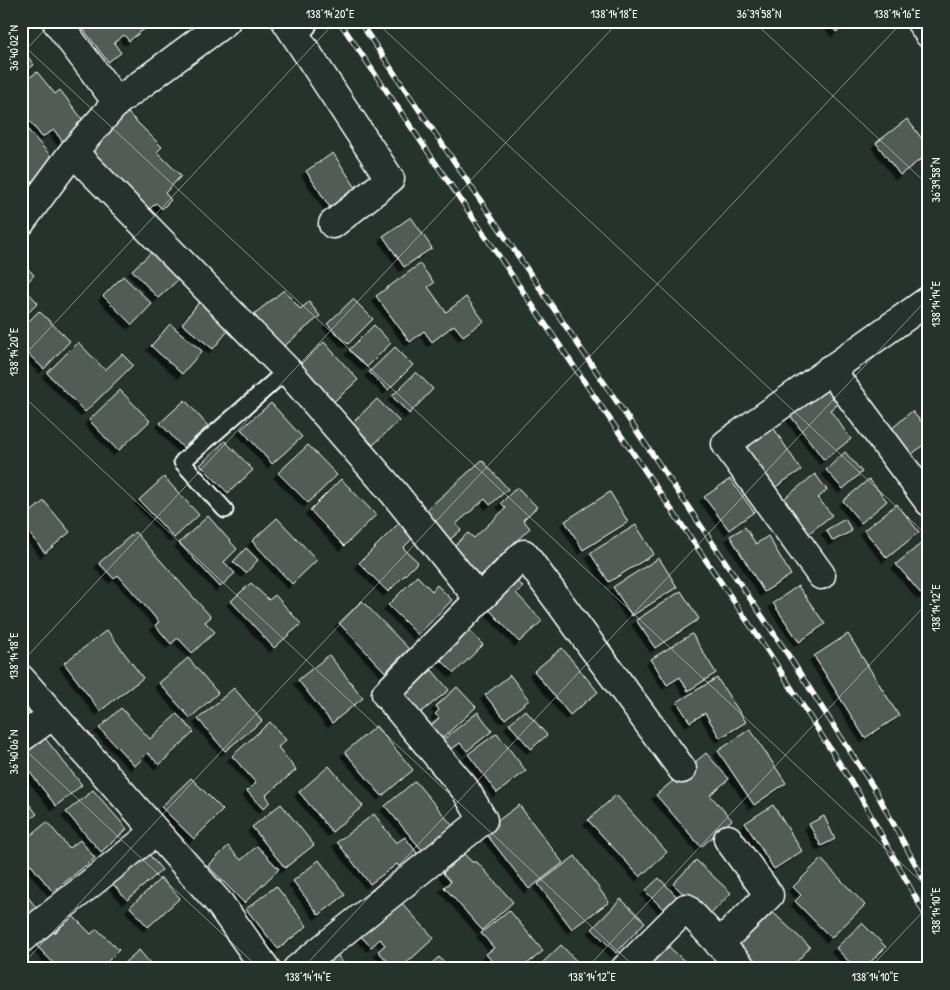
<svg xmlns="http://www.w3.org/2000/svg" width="950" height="990" font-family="'Patrick Hand',sans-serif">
	<defs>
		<filter id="shadow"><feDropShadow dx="-4.5" dy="4.5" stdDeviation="0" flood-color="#0009"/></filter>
	</defs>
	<rect width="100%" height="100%" fill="#26332d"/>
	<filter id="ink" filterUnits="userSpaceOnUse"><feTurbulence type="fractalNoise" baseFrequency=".02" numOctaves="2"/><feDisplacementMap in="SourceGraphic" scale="10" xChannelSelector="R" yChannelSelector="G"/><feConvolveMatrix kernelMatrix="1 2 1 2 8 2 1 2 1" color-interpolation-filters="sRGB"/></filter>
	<g filter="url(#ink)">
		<!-- building -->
		<path fill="#515c57" stroke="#fff" filter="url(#shadow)" d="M 77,21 L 143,21 L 147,27 L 129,41 L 124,35 L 114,43 L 121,53 L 108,62 Z
			M 827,21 L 851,21 L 836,32 Z
			M 21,48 L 34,65 L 21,74 Z
			M 37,72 L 55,94 L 60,90 L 86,124 L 63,142 L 54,130 L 42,137 L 21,110 L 21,84 Z
			M 127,112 L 162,147 L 157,152 L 181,176 L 165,193 L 171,200 L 162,209 L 156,203 L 148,211 L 87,151 Z
			M 907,119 L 929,148 L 929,153 L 900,175 L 876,143 Z
			M 22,123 L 56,162 L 31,183 L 21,171 Z
			M 333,153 L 358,191 L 331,209 L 306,171 Z
			M 411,217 L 432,248 L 404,267 L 383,236 Z
			M 153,251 L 179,279 L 158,298 L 132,270 Z
			M 21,262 L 34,275 L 23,287 L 38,303 L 21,320 Z
			M 420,264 L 434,283 L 428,287 L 446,312 L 466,297 L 484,321 L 463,336 L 454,325 L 432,342 L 424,331 L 410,342 L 376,296 Z
			M 123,276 L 152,304 L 132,325 L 103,296 Z
			M 284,290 L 300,309 L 309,302 L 320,316 L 282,348 L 254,314 Z
			M 353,299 L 373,319 L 348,344 L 327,324 Z
			M 200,301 L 232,326 L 213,349 L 182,324 Z
			M 39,311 L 70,341 L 44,369 L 26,352 L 21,357 L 21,329 Z
			M 170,324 L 202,351 L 182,374 L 151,346 Z
			M 374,325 L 391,343 L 367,367 L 349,350 Z
			M 78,342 L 105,370 L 122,354 L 133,365 L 85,412 L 47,373 Z
			M 324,342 L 358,380 L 331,404 L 298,366 Z
			M 395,347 L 413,365 L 388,390 L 369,372 Z
			M 416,372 L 433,389 L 409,414 L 392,396 Z
			M 823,382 L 839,403 L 830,410 L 851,439 L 824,460 L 786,410 Z
			M 120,390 L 150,421 L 118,451 L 89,420 Z
			M 377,399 L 399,421 L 373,445 L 352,423 Z
			M 185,400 L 208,426 L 183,448 L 160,423 Z
			M 271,403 L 302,437 L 272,464 L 241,429 Z
			M 912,411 L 929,431 L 929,440 L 910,456 L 889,431 Z
			M 771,424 L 801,470 L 771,490 L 741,443 Z
			M 225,441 L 253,470 L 228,493 L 200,465 Z
			M 308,445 L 337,475 L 308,503 L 278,473 Z
			M 845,452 L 862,472 L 843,489 L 826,470 Z
			M 482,460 L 508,489 L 490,505 L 485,499 L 456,524 L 461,530 L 447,542 L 422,514 Z
			M 929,464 L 929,479 L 922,469 Z
			M 815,474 L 827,490 L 818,498 L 832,515 L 803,538 L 776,505 Z
			M 164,477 L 199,515 L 174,538 L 139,500 Z
			M 341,479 L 376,515 L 344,546 L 310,510 Z
			M 730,479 L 754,512 L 729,530 L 704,497 Z
			M 869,479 L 887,501 L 861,523 L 843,501 Z
			M 517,487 L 537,507 L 523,520 L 530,528 L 479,577 L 452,548 L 468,533 L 474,538 L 506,508 L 501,503 Z
			M 610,492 L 628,522 L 583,550 L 565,521 Z
			M 44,501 L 70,532 L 45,553 L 21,523 L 21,520 Z
			M 897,504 L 919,532 L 887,558 L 864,530 Z
			M 407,515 L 421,530 L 403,548 L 418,562 L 388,592 L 359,563 Z
			M 208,516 L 237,549 L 224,562 L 235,573 L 220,587 L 179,543 Z
			M 277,518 L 317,560 L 292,584 L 252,541 Z
			M 845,519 L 852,531 L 833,541 L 826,530 Z
			M 636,525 L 654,554 L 609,582 L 590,553 Z
			M 745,527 L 756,544 L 768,536 L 791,575 L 764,592 L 730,536 Z
			M 135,532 L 211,617 L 205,622 L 215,632 L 192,653 L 178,638 L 171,644 L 155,625 L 159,622 L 118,575 L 114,579 L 99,563 Z
			M 923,542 L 929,549 L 929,589 L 922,595 L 896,564 Z
			M 246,548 L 258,560 L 246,573 L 233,562 Z
			M 659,558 L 677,587 L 632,616 L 613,587 Z
			M 417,576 L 432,591 L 437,585 L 452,600 L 418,635 L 388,605 Z
			M 515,578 L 523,587 L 516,593 L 542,621 L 519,642 L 485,605 Z
			M 251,583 L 269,600 L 275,595 L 301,624 L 274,648 L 231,601 Z
			M 798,586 L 825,624 L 799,642 L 773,603 Z
			M 681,591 L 699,619 L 655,648 L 636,620 Z
			M 362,601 L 409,649 L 385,672 L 339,623 Z
			M 465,626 L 483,645 L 454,673 L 435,654 Z
			M 107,630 L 143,678 L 100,711 L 64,663 Z
			M 692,634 L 716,673 L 688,691 L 680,677 L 667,685 L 651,659 Z
			M 848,634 L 899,716 L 865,738 L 814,656 Z
			M 562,648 L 598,692 L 570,715 L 534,671 Z
			M 329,655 L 363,698 L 332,723 L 298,680 Z
			M 188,658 L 218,693 L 190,718 L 159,683 Z
			M 432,670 L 449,690 L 419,714 L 403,694 Z
			M 510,675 L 529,700 L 505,719 L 485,695 Z
			M 717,678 L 746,722 L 720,738 L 705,713 L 690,722 L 677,702 Z
			M 457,687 L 476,707 L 437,743 L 425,731 L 439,718 L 435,714 L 439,710 L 436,706 Z
			M 234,688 L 262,721 L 225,751 L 198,719 Z
			M 21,697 L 32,710 L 21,718 Z
			M 121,708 L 150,739 L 177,714 L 194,732 L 159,765 L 148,753 L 135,766 L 99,728 Z
			M 525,710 L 547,735 L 531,749 L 509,724 Z
			M 478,712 L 492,731 L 467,751 L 460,743 L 448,752 L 440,742 Z
			M 270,722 L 286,740 L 278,747 L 296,770 L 266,795 L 270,802 L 263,809 L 247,791 L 256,783 L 232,756 Z
			M 376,726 L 413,770 L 382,796 L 345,752 Z
			M 750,729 L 786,783 L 754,805 L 718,751 Z
			M 41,733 L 82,785 L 56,806 L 21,761 L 21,749 Z
			M 497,733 L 526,771 L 497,793 L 468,754 Z
			M 706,753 L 729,779 L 710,795 L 732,820 L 701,847 L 656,795 Z
			M 329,766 L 363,806 L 332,832 L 299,792 Z
			M 191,778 L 223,810 L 194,839 L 161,807 Z
			M 415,781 L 457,831 L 427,856 L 385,806 Z
			M 93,790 L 127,829 L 101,852 L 66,812 Z
			M 21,794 L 37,814 L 21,826 Z
			M 616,795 L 667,852 L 640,877 L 588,820 Z
			M 281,804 L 314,845 L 285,868 L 252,827 Z
			M 519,805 L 563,863 L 529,889 L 484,831 Z
			M 773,805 L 802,851 L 774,869 L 745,823 Z
			M 374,814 L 396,843 L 405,837 L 420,857 L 402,870 L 397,864 L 370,884 L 337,842 Z
			M 824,816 L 835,839 L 821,846 L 809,824 Z
			M 47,822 L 69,848 L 80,840 L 95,858 L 53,892 L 21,853 L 21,843 Z
			M 142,846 L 162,870 L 127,900 L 107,877 Z
			M 228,846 L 241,860 L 257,846 L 279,869 L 244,903 L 208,866 Z
			M 464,854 L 472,862 L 477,862 L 513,902 L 482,930 L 444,887 L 451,882 L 443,873 Z
			M 575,856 L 609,902 L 572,929 L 538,884 Z
			M 821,859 L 865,905 L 831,938 L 795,901 L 801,895 L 793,887 Z
			M 319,860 L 345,895 L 319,915 L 293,881 Z
			M 696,860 L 731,893 L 708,917 L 673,884 Z
			M 161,878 L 180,898 L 148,927 L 130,907 Z
			M 659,878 L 678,898 L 665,911 L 645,891 Z
			M 276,886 L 307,926 L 278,949 L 246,909 Z
			M 21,888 L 38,910 L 21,923 Z
			M 398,899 L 434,938 L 400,969 L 395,969 L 378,951 L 385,945 L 380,939 L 371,947 L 356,931 Z
			M 621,899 L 645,922 L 616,953 L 592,929 Z
			M 766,906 L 810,947 L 790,969 L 764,969 L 734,940 Z
			M 509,910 L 543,951 L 521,969 L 498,969 L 486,954 L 494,948 L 481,933 Z
			M 72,915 L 91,934 L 97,929 L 119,950 L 100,969 L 59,969 L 35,944 L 51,929 L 55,933 Z
			M 862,923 L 886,947 L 863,969 L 856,969 L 836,948 Z
			M 666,944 L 693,969 L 643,969 Z
			M 561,945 L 584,969 L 536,969 Z
			M 139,950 L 155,969 L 117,969 Z
			M 334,951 L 348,969 L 311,969 Z
			M 439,957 L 449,969 L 425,969 Z"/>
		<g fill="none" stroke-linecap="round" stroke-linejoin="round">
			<defs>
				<path id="service" d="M 21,191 L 33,205
					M 225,510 L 182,462 L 287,370"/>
				<path id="pedestrian" d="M 303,21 L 305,25"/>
				<path id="minor" d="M 56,21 L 117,102
					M 286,21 L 390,179 L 333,224
					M 920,21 L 929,34
					M 73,152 L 287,370 L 394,493 L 479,599
					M 21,222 L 73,152 L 117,102 L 226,21
					M 830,369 L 929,502
					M 821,575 L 726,444 L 929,300
					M 21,679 L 220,904 L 266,969
					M 21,738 L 53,715
					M 21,939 L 155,832
					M 719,944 L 769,895 L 728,839
					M 297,969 L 483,820 L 465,789 L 386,694 L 524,554 L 682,769
					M 625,969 L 686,908 L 743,969"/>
			</defs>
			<!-- service casing -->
			<use href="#service" stroke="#fff" stroke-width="19"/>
			<!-- pedestrian casing -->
			<use href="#pedestrian" stroke="#fff" stroke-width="26"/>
			<!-- minor casing -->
			<use href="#minor" stroke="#fff" stroke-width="31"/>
			<!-- service -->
			<use href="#service" stroke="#26332d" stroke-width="15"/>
			<!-- pedestrian -->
			<use href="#pedestrian" stroke="#26332d" stroke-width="22"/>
			<!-- minor -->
			<use href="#minor" stroke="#26332d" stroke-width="28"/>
			<defs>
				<path id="rail" d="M 339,21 L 769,653 L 859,794 L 929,922
					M 359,21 L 783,647 L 875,790 L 929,889"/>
			</defs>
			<!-- rail casing -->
			<use href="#rail" stroke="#fff" stroke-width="5.5"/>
			<!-- rail -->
			<use href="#rail" stroke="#26332d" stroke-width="4" stroke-dasharray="11" stroke-linecap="butt"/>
		</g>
	</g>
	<!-- ticks -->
	<path fill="none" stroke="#fff" stroke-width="1" stroke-opacity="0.45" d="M 375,21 L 929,537M 753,21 L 929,186M 21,43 L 929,889M 21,55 L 53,21M 21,359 L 336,21M 21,394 L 637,969M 21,663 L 619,21M 21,746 L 260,969M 21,966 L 903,21M 302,969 L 929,297M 586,969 L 929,601M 869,969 L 929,905"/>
	<!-- margin -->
	<rect width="950" height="990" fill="none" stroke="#26332d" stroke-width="55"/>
	<rect x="28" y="28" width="894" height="934" fill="none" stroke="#fff" stroke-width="2"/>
	<g font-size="12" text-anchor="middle" fill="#fff">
		<text x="330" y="18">138°14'20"E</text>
		<text x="614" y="18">138°14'18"E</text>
		<text x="759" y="18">36°39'58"N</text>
		<text x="897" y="18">138°14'16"E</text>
		<text transform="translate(14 48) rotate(-90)" y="4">36°40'02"N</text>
		<text transform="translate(936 180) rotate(-90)" y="4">36°39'58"N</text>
		<text transform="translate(936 304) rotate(-90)" y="4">138°14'14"E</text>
		<text transform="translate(14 352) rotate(-90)" y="4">138°14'20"E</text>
		<text transform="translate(936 608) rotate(-90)" y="4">138°14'12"E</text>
		<text transform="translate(14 656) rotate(-90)" y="4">138°14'18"E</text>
		<text transform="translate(14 752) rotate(-90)" y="4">36°40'06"N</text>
		<text transform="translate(936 911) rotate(-90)" y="4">138°14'10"E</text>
		<text x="308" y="981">138°14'14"E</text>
		<text x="592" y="981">138°14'12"E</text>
		<text x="875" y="981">138°14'10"E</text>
	</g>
</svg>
